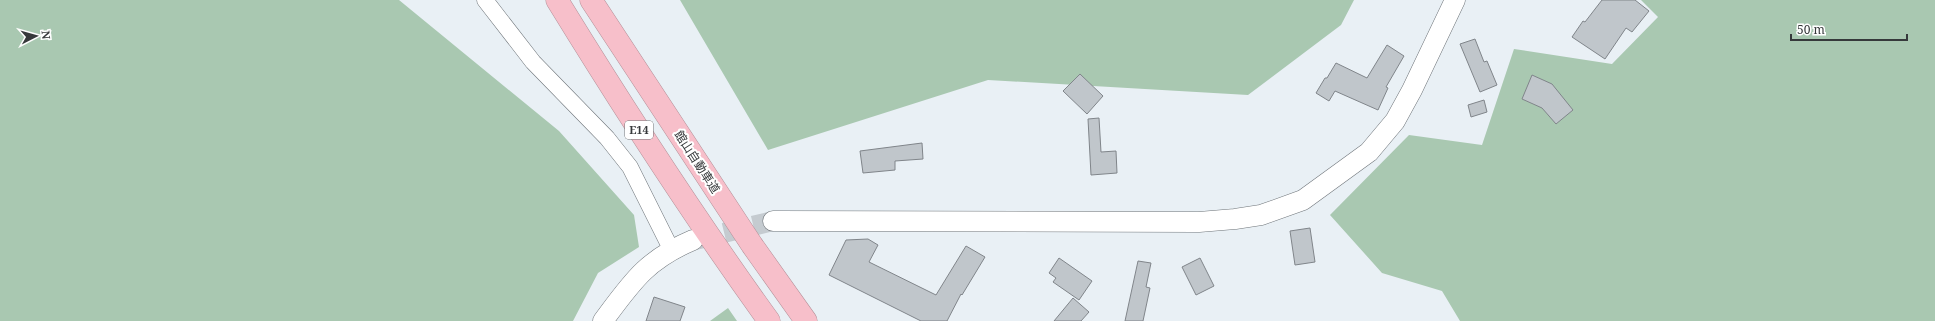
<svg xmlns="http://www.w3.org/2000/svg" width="1935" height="321" font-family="'Noto Serif','Noto Sans JP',serif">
	<rect width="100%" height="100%" fill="#e9f0f5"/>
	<!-- forest -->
	<path fill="#a9c8b1" d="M 0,0 L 399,0 L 559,131 L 634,215 L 639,247 L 598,273 L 573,321 L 0,321 Z
		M 680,0 L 1354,0 L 1341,25 L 1248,95 L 988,80 L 768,150 Z
		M 1641,0 L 1935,0 L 1935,321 L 1460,321 L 1442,291 L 1382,273 L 1330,215 L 1409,135 L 1482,145 L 1514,49 L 1612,64 L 1658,17 Z
		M 728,308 L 737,321 L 710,321 Z"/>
	<!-- building -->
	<path fill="#c0c6cb" stroke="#80858a" d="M 1602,0 L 1635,0 L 1649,11 L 1632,32 L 1626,28 L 1605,59 L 1572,37 L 1583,21 L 1585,22 Z
		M 1475,39 L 1484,62 L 1487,61 L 1497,85 L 1480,92 L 1460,44 Z
		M 1387,45 L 1404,56 L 1386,87 L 1388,88 L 1378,110 L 1335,91 L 1329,101 L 1316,93 L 1325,78 L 1327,78 L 1336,63 L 1367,78 Z
		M 1080,74 L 1103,96 L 1087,114 L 1063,91 Z
		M 1532,75 L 1552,84 L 1573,110 L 1556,124 L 1542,108 L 1522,99 Z
		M 1484,100 L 1487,112 L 1471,117 L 1468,105 Z
		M 1099,118 L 1101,152 L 1116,151 L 1117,173 L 1091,175 L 1088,119 Z
		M 922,143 L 923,159 L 895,161 L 895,170 L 863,173 L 860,151 Z
		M 1310,228 L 1315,262 L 1295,265 L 1290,231 Z
		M 868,239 L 878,245 L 869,262 L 936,295 L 966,246 L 985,257 L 962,295 L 961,294 L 947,321 L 921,321 L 829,275 L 846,240 Z
		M 1059,258 L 1092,281 L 1079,300 L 1053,282 L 1056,278 L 1049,273 Z
		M 1200,258 L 1214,286 L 1196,295 L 1182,267 Z
		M 1138,261 L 1151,263 L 1146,287 L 1150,288 L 1143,321 L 1125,321 Z
		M 654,297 L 685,307 L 680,321 L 646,321 Z
		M 1073,298 L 1089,312 L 1081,321 L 1054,321 Z"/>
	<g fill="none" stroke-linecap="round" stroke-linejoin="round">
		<!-- tertiary-tunnel -->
		<path stroke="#c5cbd0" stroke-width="20" stroke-dasharray="20 10" stroke-linecap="butt" d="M 695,240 L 773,221"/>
		<defs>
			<path id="minor" d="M 485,0 L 533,62 L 607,138 L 630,167 L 671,249"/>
			<path id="tertiary" d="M 773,221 L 1199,222 L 1235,219 L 1261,215 L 1303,200 L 1369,152 L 1395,121 L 1412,90 L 1455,0
				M 603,321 C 632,282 646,260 693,240"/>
			<path id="motorway" d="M 557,0 C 624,109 694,217 769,321
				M 591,0 L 752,245 L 806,321"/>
		</defs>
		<!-- minor casing -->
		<use href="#minor" stroke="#6e7479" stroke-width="17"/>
		<!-- tertiary casing -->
		<use href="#tertiary" stroke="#6e7479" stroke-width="21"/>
		<!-- motorway casing -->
		<use href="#motorway" stroke="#b39098" stroke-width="23"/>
		<!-- minor -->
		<use href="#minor" stroke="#fff" stroke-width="16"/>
		<!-- tertiary -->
		<use href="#tertiary" stroke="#fff" stroke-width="20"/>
		<!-- motorway -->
		<use href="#motorway" stroke="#f7bfca" stroke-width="22"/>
	</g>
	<g text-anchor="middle" stroke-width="4" stroke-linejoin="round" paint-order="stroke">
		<!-- shield labels -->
		<rect fill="#fff" stroke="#727476" stroke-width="1" x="625" y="121" width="28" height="18" rx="3"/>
		<g font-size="11" font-weight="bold" fill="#36393b">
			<text x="639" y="134">E14</text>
		</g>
		<!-- street labels -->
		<g font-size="12" fill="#36393b" stroke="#fff">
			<text transform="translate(697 162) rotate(57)" y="4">館山自動車道</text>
		</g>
	</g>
	<!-- north arrow -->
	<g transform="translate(36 36) rotate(84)" stroke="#ffffff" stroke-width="3" paint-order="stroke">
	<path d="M0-3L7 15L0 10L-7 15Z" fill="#36393b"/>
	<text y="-6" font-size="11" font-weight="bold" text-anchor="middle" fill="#36393b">N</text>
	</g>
	<!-- scale -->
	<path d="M1791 34v6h116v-6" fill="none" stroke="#36393b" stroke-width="2"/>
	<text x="1797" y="34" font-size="12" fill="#36393b" stroke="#ffffff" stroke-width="3" paint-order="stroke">50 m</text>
</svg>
